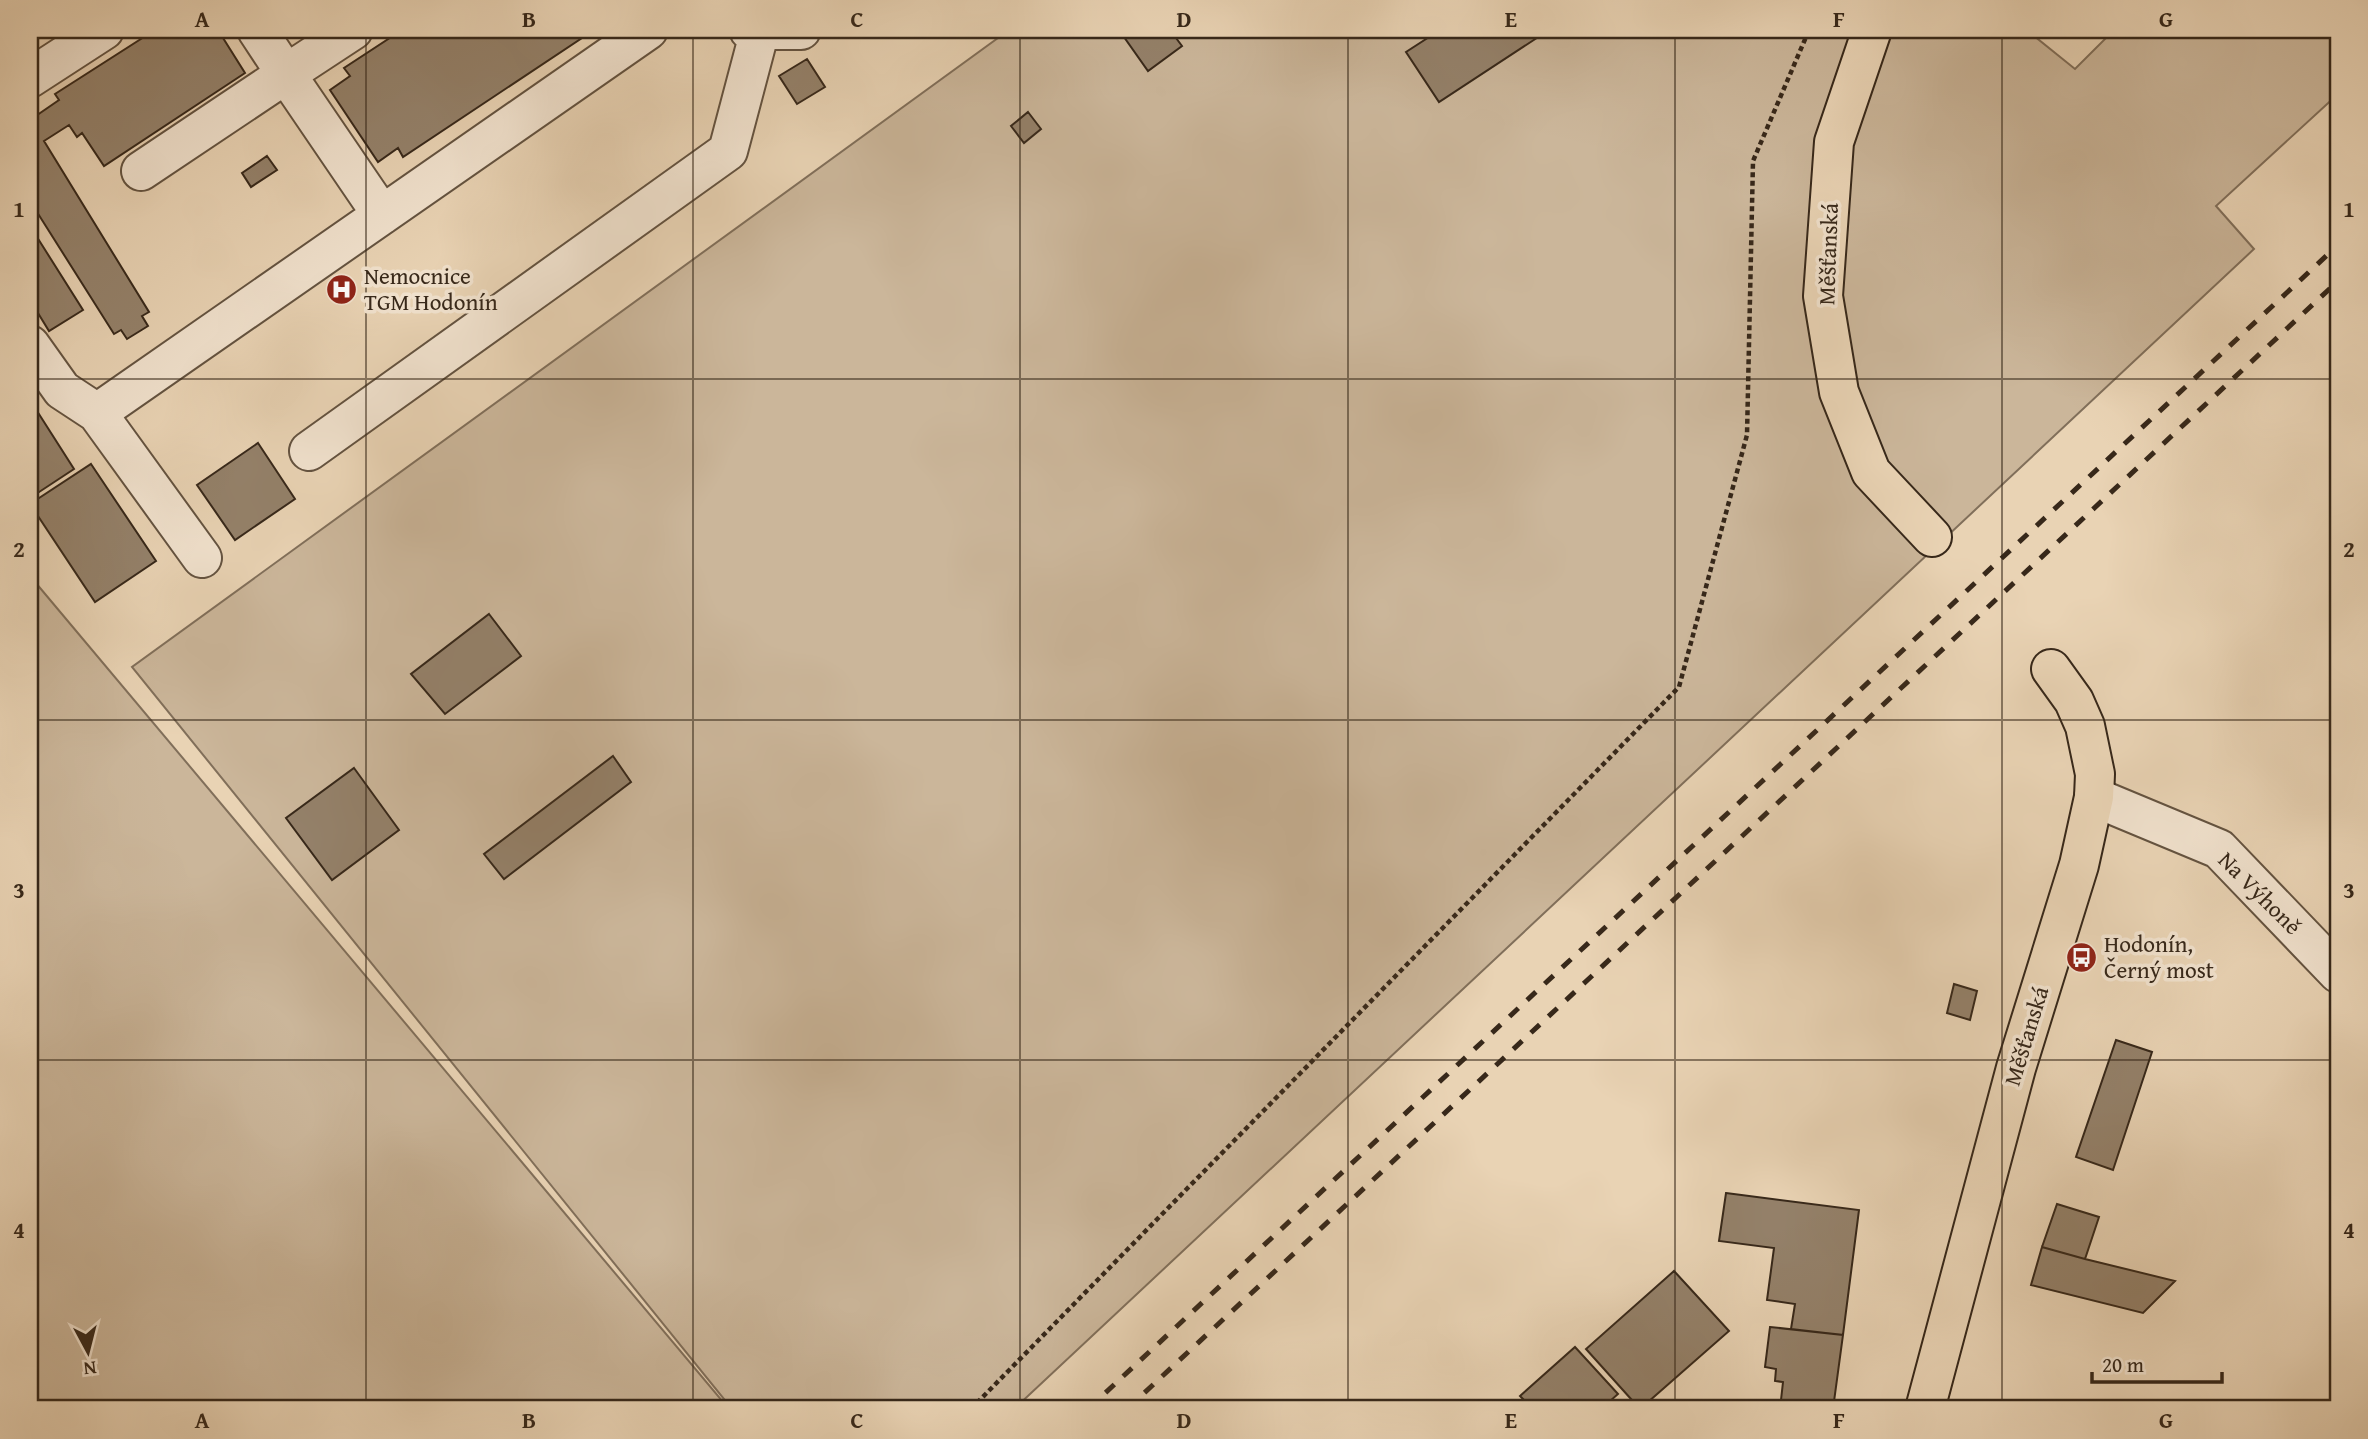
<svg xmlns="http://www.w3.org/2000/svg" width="2368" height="1439" font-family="'Gentium Book Plus',serif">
	<rect width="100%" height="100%" fill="#e9d3b4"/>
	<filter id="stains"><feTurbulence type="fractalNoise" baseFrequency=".00286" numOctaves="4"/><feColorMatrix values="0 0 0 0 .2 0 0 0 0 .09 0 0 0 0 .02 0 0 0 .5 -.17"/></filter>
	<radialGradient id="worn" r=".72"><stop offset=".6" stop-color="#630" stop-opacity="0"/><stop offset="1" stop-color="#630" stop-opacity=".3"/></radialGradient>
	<!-- green -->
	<path fill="#cbb69a" stroke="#816f5a" stroke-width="2" d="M 1009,30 L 2018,30 L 2034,36 L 2075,69 L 2114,30 L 2338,30 L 2338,94 L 2216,206 L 2254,249 L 1014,1409 L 732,1409 L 132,667 Z
		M 30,576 L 729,1409 L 30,1409 Z"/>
	<!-- building -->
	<path fill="#94816a" stroke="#37281a" stroke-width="2" d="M 155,30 L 218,30 L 245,73 L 104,166 L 82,133 L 77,137 L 69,125 L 44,141 L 149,312 L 142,316 L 148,326 L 127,339 L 121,330 L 114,334 L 30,201 L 30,120 L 59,100 L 55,94 Z
		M 402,30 L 594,30 L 403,157 L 398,148 L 378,162 L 330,90 L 350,76 L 344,68 Z
		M 1135,30 L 1170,30 L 1182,46 L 1148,71 L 1124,37 Z
		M 1440,30 L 1549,30 L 1439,102 L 1406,52 Z
		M 807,59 L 825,87 L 797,104 L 779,76 Z
		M 1028,112 L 1041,129 L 1024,143 L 1011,126 Z
		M 267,156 L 277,170 L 251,187 L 242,173 Z
		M 30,226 L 83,310 L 49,331 L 30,300 Z
		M 30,400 L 74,469 L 30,498 Z
		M 258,443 L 295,499 L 235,540 L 197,485 Z
		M 91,464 L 156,561 L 95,602 L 30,504 Z
		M 489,614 L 521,656 L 445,714 L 411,674 Z
		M 613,756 L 631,782 L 504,879 L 484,854 Z
		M 354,768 L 399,830 L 332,880 L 286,818 Z
		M 1954,984 L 1977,991 L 1970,1020 L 1947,1013 Z
		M 2116,1040 L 2152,1052 L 2113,1170 L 2076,1157 Z
		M 1726,1193 L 1859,1210 L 1843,1335 L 1791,1329 L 1795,1304 L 1767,1300 L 1774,1248 L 1719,1241 Z
		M 2057,1204 L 2099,1217 L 2085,1259 L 2042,1247 Z
		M 2042,1247 L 2085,1259 L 2175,1281 L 2143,1313 L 2031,1285 Z
		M 1674,1271 L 1729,1331 L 1640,1409 L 1586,1349 Z
		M 1770,1327 L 1843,1335 L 1833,1409 L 1780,1409 L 1783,1382 L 1775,1381 L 1776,1369 L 1765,1367 Z
		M 1575,1347 L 1618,1394 L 1601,1409 L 1533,1409 L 1520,1396 Z"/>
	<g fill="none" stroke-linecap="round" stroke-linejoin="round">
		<defs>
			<path id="minor" d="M 353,30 L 286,74 L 382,215
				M 749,30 L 801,30
				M 30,78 L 104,30
				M 141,171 L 286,74 L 257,30
				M 30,345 L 62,390 L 97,413
				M 309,451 L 728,151 L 760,30
				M 202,558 L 97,413 L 648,30
				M 2094,797 L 2219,849 L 2338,973"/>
			<path id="major" d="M 1872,30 L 1834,142 L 1823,296 L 1839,392 L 1871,472 L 1932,537
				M 1925,1409 L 2016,1068 L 2079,865 L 2094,797 L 2095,774 L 2085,726 L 2074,701 L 2051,669"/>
		</defs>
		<!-- minor casing -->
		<use href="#minor" stroke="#645340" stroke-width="42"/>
		<!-- major casing -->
		<use href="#major" stroke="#37281a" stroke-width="42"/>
		<!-- path -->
		<path stroke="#37281a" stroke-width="4.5" stroke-dasharray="5 3.5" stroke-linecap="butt" d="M 1326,30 L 1341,30
			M 971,1409 L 1679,687 L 1747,435 L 1753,161 L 1809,30"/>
		<!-- minor -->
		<use href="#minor" stroke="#f1e2ce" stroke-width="38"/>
		<!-- major -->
		<use href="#major" stroke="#e9d3b4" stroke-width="38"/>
		<!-- rail -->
		<path stroke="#37281a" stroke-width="5" stroke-dasharray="12 12" stroke-linecap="butt" d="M 1088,1409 L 2338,245
			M 1127,1409 L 2338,281"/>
	</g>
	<!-- grid -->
	<path fill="none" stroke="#37281a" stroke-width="2" stroke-opacity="0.55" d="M 366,30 L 366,1409M 693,30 L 693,1409M 1020,30 L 1020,1409M 1348,30 L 1348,1409M 1675,30 L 1675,1409M 2002,30 L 2002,1409M 30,379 L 2338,379M 30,720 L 2338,720M 30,1060 L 2338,1060"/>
	<!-- icons -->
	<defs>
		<symbol id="hospital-disc" viewBox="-11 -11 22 22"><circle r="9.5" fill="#8f2418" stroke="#f1e2ce"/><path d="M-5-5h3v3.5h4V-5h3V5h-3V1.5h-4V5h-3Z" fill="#fff"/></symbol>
		<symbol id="bus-disc" viewBox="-11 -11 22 22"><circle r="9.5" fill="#8f2418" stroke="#f1e2ce"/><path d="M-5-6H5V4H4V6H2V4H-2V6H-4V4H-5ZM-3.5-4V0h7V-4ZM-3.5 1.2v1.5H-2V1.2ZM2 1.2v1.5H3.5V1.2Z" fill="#fff"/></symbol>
	</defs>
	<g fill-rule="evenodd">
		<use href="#hospital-disc" x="324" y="272" width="35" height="35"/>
		<use href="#bus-disc" x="2064" y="940" width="35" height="35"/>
	</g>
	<g text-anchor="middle" stroke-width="7" stroke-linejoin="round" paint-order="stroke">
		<!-- street labels -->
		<g font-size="23" fill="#37281a" stroke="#f1e2ce">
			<text transform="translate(1828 254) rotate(-88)" y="8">Měšťanská</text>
			<text transform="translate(2260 893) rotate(45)" y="8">Na Výhoně</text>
			<text transform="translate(2026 1036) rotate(-73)" y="8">Měšťanská</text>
		</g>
		<!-- poi labels -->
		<g font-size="23" fill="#37281a" stroke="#f1e2ce" text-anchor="start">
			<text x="364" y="284">Nemocnice<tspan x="364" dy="26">TGM Hodonín</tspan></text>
			<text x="2104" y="952">Hodonín,<tspan x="2104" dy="26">Černý most</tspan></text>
		</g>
	</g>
	<!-- margin -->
	<rect width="2368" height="1439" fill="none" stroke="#e9d3b4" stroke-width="77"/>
	<!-- north arrow -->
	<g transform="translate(88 1352) rotate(173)" stroke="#f1e2ce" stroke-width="5" paint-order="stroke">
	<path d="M0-5L12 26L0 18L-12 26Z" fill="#37281a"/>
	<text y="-10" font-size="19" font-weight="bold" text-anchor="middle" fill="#37281a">N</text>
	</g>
	<!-- scale -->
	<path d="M2092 1372v10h130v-10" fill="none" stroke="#37281a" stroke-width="3.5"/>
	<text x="2102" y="1372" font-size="21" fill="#37281a" stroke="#f1e2ce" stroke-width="5" paint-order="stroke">20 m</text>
	<rect x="38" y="38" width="2292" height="1362" fill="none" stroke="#37281a" stroke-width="2.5"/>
	<g font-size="23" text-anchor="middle" font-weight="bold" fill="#37281a">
		<text x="202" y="27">A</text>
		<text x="529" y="27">B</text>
		<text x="857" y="27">C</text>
		<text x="1184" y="27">D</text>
		<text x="1511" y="27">E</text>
		<text x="1839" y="27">F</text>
		<text x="2166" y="27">G</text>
		<text x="19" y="217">1</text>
		<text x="2349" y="217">1</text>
		<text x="19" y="557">2</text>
		<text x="2349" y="557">2</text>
		<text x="19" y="898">3</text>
		<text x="2349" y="898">3</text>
		<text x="19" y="1238">4</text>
		<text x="2349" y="1238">4</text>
		<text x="202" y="1428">A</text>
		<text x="529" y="1428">B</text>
		<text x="857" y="1428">C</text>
		<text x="1184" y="1428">D</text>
		<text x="1511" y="1428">E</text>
		<text x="1839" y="1428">F</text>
		<text x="2166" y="1428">G</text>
	</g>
	<rect width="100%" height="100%" filter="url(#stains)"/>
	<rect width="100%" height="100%" fill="url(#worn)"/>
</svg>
